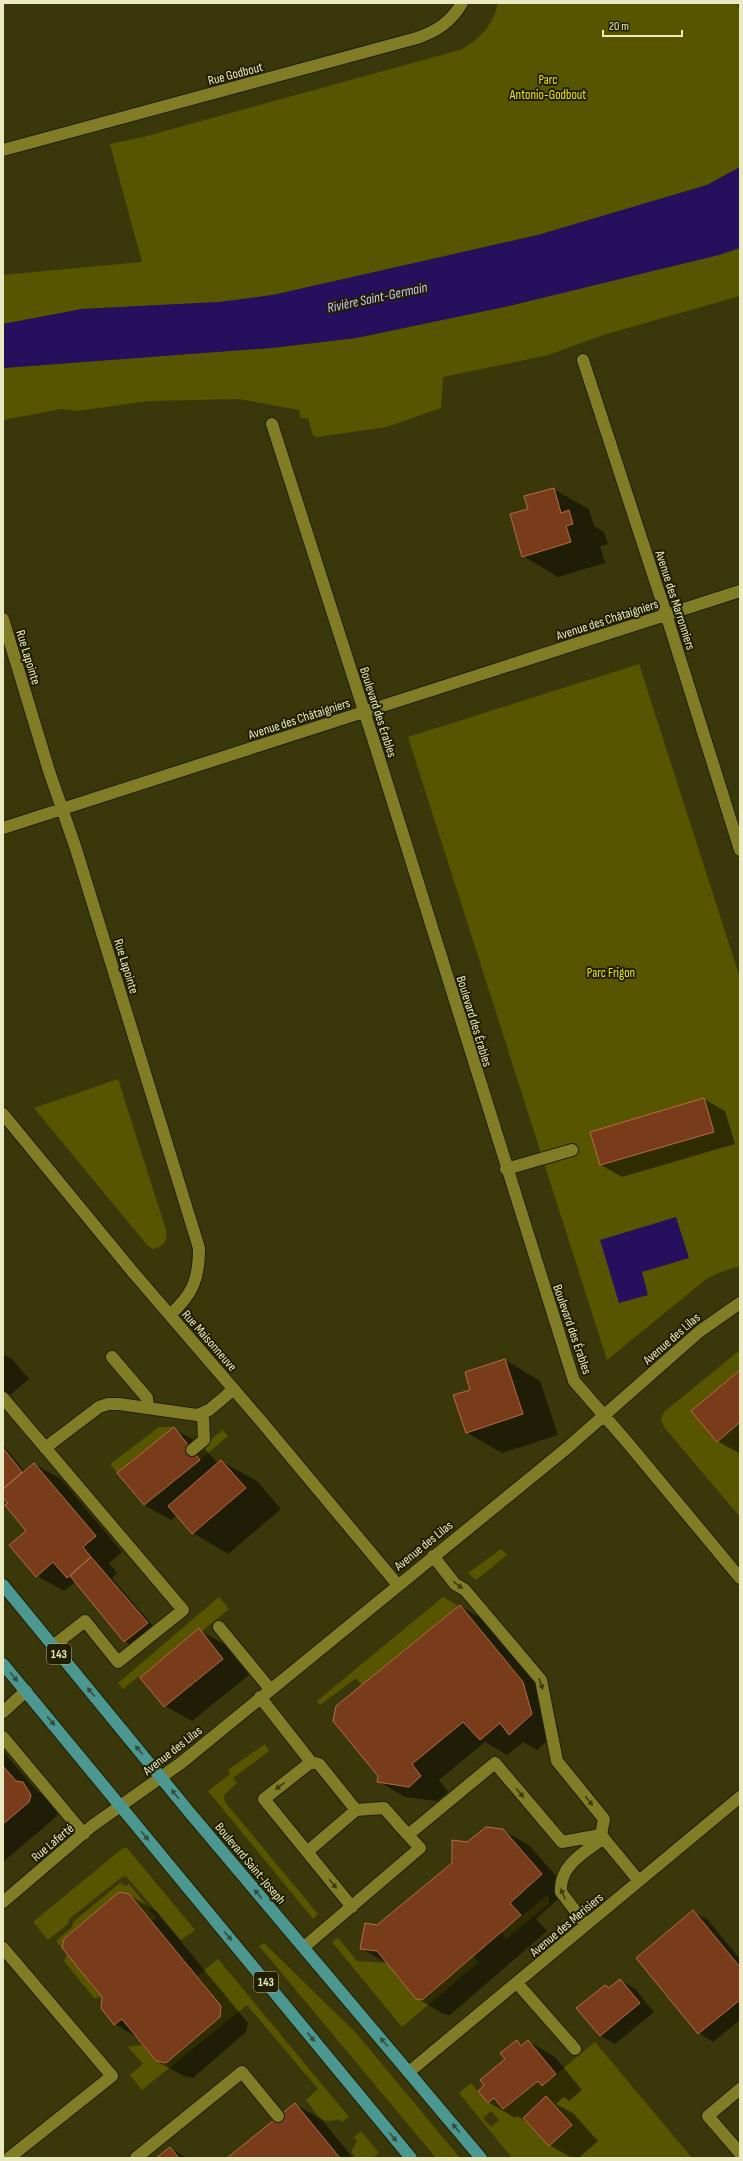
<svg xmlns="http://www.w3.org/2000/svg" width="743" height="2161" font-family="'Sofia Sans Condensed',sans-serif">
	<rect width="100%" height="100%" fill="#3a380a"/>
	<!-- green -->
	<path fill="#585500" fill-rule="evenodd" d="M 498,3 L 736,3 L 740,10 L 740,167 L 707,185 L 538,235 L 273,295 L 219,302 L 82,309 L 3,324 L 3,275 L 142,262 L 110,144 L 147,136 L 460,50 C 480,39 493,26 498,3 Z
		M 740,248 L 740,296 L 603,335 L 548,355 L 443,377 L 441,408 L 387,427 L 317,437 L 313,435 L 308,418 L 301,418 L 299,410 L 239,399 L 149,401 L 77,411 L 61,409 L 3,420 L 3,368 L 271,348 L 356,338 L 509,306 Z
		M 639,664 L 740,978 L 740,1266 L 718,1273 L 705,1280 L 607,1360 L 408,737 Z
		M 118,1079 L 166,1230 C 168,1241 164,1246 153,1249 L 147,1245 L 34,1108 Z
		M 740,1350 L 740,1517 L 664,1427 L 661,1419 L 664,1412 Z
		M 159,1427 L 174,1427 L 117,1473 L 110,1464 Z
		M 223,1430 L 228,1436 L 200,1460 L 195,1452 Z
		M 501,1549 L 507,1555 L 476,1580 L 468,1573 Z
		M 219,1597 L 229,1609 L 201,1632 L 198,1629 L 140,1678 L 138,1677 L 123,1689 L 118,1683 Z
		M 443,1597 L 458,1606 L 362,1685 L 356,1678 L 320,1705 L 317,1701 Z
		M 265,1744 L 269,1751 L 233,1778 L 237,1783 L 224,1795 L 225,1802 L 318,1914 L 313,1919 L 208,1791 L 230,1774 L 228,1770 Z
		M 123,1848 L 127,1848 L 195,1930 L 181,1940 L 126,1876 L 122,1877 L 69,1919 L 68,1924 L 48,1940 L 33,1922 Z
		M 120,1883 L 126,1886 L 129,1884 L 157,1918 L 152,1921 L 129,1894 L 119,1892 L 64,1939 L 62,1948 L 56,1941 L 72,1927 L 73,1922 Z
		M 548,1895 L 549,1904 L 506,1939 L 501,1932 Z
		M 338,1938 L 357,1961 L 387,1963 L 416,1999 L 422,2000 L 473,1956 L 479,1962 L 402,2027 L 332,1942 Z
		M 264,1943 L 356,2033 L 460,2158 L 436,2158 L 259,1946 Z
		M 67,1954 L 102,1997 L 94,1998 L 64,1961 Z
		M 218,1959 L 349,2117 L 342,2122 L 338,2119 C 320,2126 317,2113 306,2100 L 318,2089 L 247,2005 L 142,2090 L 130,2075 L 143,2064 L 128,2047 L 142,2045 L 155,2061 L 166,2063 L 220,2017 L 221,2006 L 197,1976 Z
		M 595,2042 L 692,2158 L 512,2158 L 459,2093 L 471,2083 L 488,2103 L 494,2098 L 504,2109 L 538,2081 L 542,2086 ZM 491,2111 L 499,2120 L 491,2127 L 483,2118 Z
		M 361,2131 L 379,2153 L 372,2158 L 356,2158 L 351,2152 L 357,2141 L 354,2137 Z"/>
	<!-- water -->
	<path fill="#26105e" d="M 740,167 L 740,248 L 719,255 L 509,306 L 356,338 L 271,348 L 3,368 L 3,324 L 82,309 L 219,302 L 273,295 L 538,235 L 707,185 Z
		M 676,1217 L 689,1258 L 642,1272 L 648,1295 L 619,1303 L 600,1240 Z"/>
	<!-- shadow -->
	<path fill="#0007" d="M 553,489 L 589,509 L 594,526 L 604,532 L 608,544 L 600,546 L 605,563 L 558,577 L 523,556 L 529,509 Z
		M 704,1099 L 725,1111 L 735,1144 L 622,1177 L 601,1165 Z
		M 3,1354 L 13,1360 L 29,1379 L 4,1400 L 8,1405 L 3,1409 Z
		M 505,1360 L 540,1381 L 558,1435 L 502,1453 L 466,1432 L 472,1390 Z
		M 740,1371 L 740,1452 L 739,1453 L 717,1441 Z
		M 174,1429 L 201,1444 L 218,1464 L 221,1461 L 257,1481 L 281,1509 L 228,1554 L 193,1533 L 178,1515 L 171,1520 L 144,1505 L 119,1473 Z
		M 3,1445 L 25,1472 L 34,1464 L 61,1479 L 122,1552 L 109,1563 L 117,1573 L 112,1578 L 154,1627 L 132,1645 L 124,1641 L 77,1583 L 75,1582 L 64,1591 L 37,1576 L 27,1531 L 3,1497 Z
		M 460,1606 L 487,1622 L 550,1699 L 559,1730 L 537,1750 L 523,1742 L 507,1755 L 485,1742 L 439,1780 L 448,1792 L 437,1801 L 405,1797 L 378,1781 Z
		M 199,1630 L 226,1645 L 249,1675 L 192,1721 L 165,1706 Z
		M 3,1751 L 38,1792 L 50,1799 L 58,1811 L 56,1817 L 3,1862 Z
		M 503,1830 L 530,1846 L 568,1890 L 536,1919 L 547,1931 L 450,2015 L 444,2014 L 416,1998 L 388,1964 L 362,1949 L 377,1926 L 453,1863 L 468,1843 Z
		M 129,1895 L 156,1911 L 248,2023 L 246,2032 L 193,2078 L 184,2076 L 156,2061 L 138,2038 L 115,2024 L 102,2007 Z
		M 694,1912 L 708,1920 L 740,1959 L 740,2020 L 713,2042 L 699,2033 Z
		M 620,1980 L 635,1989 L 654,2012 L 615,2044 L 601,2036 L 578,2009 L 606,1986 L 610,1989 Z
		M 517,2041 L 523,2045 L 528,2041 L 555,2057 L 582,2090 L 569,2101 L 564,2097 L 556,2104 L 573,2113 L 598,2141 L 579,2158 L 572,2158 L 549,2145 L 529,2123 L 517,2116 L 515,2118 L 488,2102 L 506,2059 Z
		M 295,2104 L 322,2120 L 353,2158 L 229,2158 Z
		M 170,2148 L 187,2158 L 158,2158 Z"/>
	<!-- building -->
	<path fill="#783c1a" stroke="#b66d47" d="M 554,488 L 561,513 L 569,510 L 573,524 L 566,526 L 571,542 L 522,557 L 510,514 L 528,509 L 524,496 Z
		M 704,1098 L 714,1132 L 600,1165 L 590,1132 Z
		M 505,1359 L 523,1414 L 466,1433 L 453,1395 L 470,1390 L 465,1372 Z
		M 740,1370 L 740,1422 L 717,1442 L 691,1411 Z
		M 174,1427 L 200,1460 L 144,1505 L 117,1473 Z
		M 3,1448 L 22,1472 L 3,1489 Z
		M 221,1460 L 246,1488 L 192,1534 L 168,1506 Z
		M 34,1463 L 96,1536 L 83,1547 L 91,1557 L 67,1578 L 53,1562 L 36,1577 L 9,1545 L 26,1531 L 5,1505 L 8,1503 L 3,1498 L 3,1489 Z
		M 91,1557 L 148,1623 L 124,1642 L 70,1576 Z
		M 460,1605 L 523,1682 L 532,1714 L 509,1735 L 500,1723 L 480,1740 L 463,1722 L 412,1764 L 421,1776 L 409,1787 L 377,1782 L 378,1776 L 333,1721 L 336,1706 Z
		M 199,1628 L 223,1659 L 164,1707 L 140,1678 Z
		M 3,1766 L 16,1781 L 23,1782 L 31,1795 L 29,1802 L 3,1824 Z
		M 486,1827 L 503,1829 L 542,1874 L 510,1903 L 521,1915 L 422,2000 L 416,1999 L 377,1951 L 360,1949 L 365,1923 L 377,1925 L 452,1863 L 452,1840 L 467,1842 Z
		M 119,1892 L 129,1894 L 221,2006 L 220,2017 L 166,2063 L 156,2061 L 122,2019 L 114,2025 L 101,2008 L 102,1997 L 62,1948 L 64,1939 Z
		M 693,1910 L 740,1967 L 740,2000 L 698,2034 L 636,1958 Z
		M 620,1979 L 640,2003 L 600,2036 L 576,2008 L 605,1985 L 609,1988 Z
		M 517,2040 L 521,2046 L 528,2040 L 556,2074 L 542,2086 L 538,2081 L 503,2109 L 494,2098 L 488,2103 L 478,2091 L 484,2085 L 480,2080 L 505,2059 L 500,2053 Z
		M 546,2096 L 572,2125 L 549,2146 L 523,2118 Z
		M 295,2103 L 340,2158 L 227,2158 Z
		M 170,2147 L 179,2158 L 156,2158 Z"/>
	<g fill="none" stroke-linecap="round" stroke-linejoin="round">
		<defs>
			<path id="minor" d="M 3,150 L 417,38 C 437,31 451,22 462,3
				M 583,360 L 666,614 L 740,850
				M 272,424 L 375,745 L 574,1381 L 627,1442 L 740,1578
				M 3,619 L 49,771 L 76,849 L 199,1248 C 199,1279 193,1294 170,1315
				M 3,828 L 740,591
				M 3,1114 L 132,1271 L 261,1421 L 397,1584
				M 506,1169 L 572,1150
				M 112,1357 L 147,1398 L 148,1408
				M 3,1398 L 183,1610 L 118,1662 L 85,1621 L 53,1646
				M 45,1448 L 99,1407 L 108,1404 L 119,1404 L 197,1415 L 209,1410 L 234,1389
				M 192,1450 L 204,1440 L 203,1414
				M 433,1556 L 455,1584 L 465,1590 L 541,1680 L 557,1761 L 604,1819 L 601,1835
				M 219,1627 L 270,1689
				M 260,1697 L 311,1762 L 319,1764 L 356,1810
				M 3,1712 L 26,1691
				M 3,1737 L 84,1834
				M 311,1762 L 264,1799 L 352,1907
				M 601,1835 L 639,1881
				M 307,1852 L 356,1810 L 384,1808 L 408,1835
				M 3,1902 L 92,1826 L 181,1763 L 567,1448 L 700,1331 L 740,1303
				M 586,1925 L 561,1892 C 559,1865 585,1852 604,1838
				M 304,1947 L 420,1848 L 408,1835 L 495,1763 L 562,1842 L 601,1835
				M 3,1948 L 112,2076 L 9,2158
				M 517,1983 L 575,2049
				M 409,2072 L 740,1797
				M 740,2089 L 708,2116 L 740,2153
				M 136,2158 L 242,2072 L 278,2116"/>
			<path id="major" d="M 3,1585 L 190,1813 L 481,2158
				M 3,1664 L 411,2158"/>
		</defs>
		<!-- minor casing -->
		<use href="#minor" stroke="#201f05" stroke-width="14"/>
		<!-- major casing -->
		<use href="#major" stroke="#201f05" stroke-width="14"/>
		<!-- minor -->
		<use href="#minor" stroke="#807d26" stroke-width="12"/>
		<!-- major -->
		<use href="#major" stroke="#4c978f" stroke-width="12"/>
	</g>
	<!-- one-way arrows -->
	<defs><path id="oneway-solid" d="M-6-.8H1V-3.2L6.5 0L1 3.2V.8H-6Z"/></defs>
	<g fill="#3e3b0b">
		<use href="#oneway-solid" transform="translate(458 1585) rotate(37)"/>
		<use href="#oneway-solid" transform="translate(541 1684) rotate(72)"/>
		<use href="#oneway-solid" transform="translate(280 1786) rotate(142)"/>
		<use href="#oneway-solid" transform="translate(520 1793) rotate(50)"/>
		<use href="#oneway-solid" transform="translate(589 1801) rotate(51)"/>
		<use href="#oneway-solid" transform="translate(333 1884) rotate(51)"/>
		<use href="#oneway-solid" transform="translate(563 1894) rotate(-113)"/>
	</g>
	<g fill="#324f39">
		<use href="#oneway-solid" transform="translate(14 1677) rotate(51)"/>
		<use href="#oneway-solid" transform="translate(91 1692) rotate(-130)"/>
		<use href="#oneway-solid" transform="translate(51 1721) rotate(50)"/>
		<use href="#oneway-solid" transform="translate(139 1750) rotate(-130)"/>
		<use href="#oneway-solid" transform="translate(175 1794) rotate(-129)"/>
		<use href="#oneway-solid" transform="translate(145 1836) rotate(51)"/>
		<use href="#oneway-solid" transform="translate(258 1894) rotate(-130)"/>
		<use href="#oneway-solid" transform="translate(228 1936) rotate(50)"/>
		<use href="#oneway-solid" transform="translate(311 2037) rotate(50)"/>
		<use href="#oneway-solid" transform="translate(384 2042) rotate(-130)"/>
		<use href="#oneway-solid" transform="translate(456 2128) rotate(-130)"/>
		<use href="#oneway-solid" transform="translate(393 2137) rotate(50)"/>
	</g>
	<g text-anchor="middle" stroke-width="4" stroke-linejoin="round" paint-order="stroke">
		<!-- shield labels -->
		<g fill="#211f00" stroke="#adad87" stroke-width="1">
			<rect x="47" y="1644" width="24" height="20" rx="3"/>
			<rect x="254" y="1972" width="24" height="20" rx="3"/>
		</g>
		<g font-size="12" font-weight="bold" fill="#e9eac1">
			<text x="59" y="1658">143</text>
			<text x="266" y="1986">143</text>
		</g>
		<!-- street labels -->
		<g font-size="13" fill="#e9eac1" stroke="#211f00">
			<text transform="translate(235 73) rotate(-15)" y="5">Rue Godbout</text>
			<text transform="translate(676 600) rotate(72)" y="5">Avenue des Marronniers</text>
			<text transform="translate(607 619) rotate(-18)" y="5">Avenue des Châtaigniers</text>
			<text transform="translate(29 657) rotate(73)" y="5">Rue Lapointe</text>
			<text transform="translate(379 712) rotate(72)" y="5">Boulevard des Érables</text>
			<text transform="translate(299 718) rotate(-18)" y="5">Avenue des Châtaigniers</text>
			<text transform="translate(127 966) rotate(73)" y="5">Rue Lapointe</text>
			<text transform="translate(475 1021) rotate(73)" y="5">Boulevard des Érables</text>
			<text transform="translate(573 1329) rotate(71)" y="5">Boulevard des Érables</text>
			<text transform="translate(671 1338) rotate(-41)" y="5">Avenue des Lilas</text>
			<text transform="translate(210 1340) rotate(49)" y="5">Rue Maisonneuve</text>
			<text transform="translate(423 1545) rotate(-39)" y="5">Avenue des Lilas</text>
			<text transform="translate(172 1750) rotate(-38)" y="5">Avenue des Lilas</text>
			<text transform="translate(52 1842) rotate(-40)" y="5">Rue Laferté</text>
			<text transform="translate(251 1863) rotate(50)" y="5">Boulevard Saint-Joseph</text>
			<text transform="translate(566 1924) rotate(-40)" y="5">Avenue des Merisiers</text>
		</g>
		<!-- park labels -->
		<g font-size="13" fill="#eae314" stroke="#211f00">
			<text x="548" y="84">Parc<tspan x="548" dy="15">Antonio-Godbout</tspan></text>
			<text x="611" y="977">Parc Frigon</text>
		</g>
		<!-- water labels -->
		<g font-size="14" font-style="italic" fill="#c9c6fc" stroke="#211f00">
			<text transform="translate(377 297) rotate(-12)" y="5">Rivière Saint-Germain</text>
		</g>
	</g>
	<!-- border -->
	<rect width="743" height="2161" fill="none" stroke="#e9eac1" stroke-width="8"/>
	<!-- scale -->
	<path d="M603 30v6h79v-6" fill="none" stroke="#e9eac1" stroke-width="2"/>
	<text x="609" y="30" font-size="12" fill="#e9eac1" stroke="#211f00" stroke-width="3" paint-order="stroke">20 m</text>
</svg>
